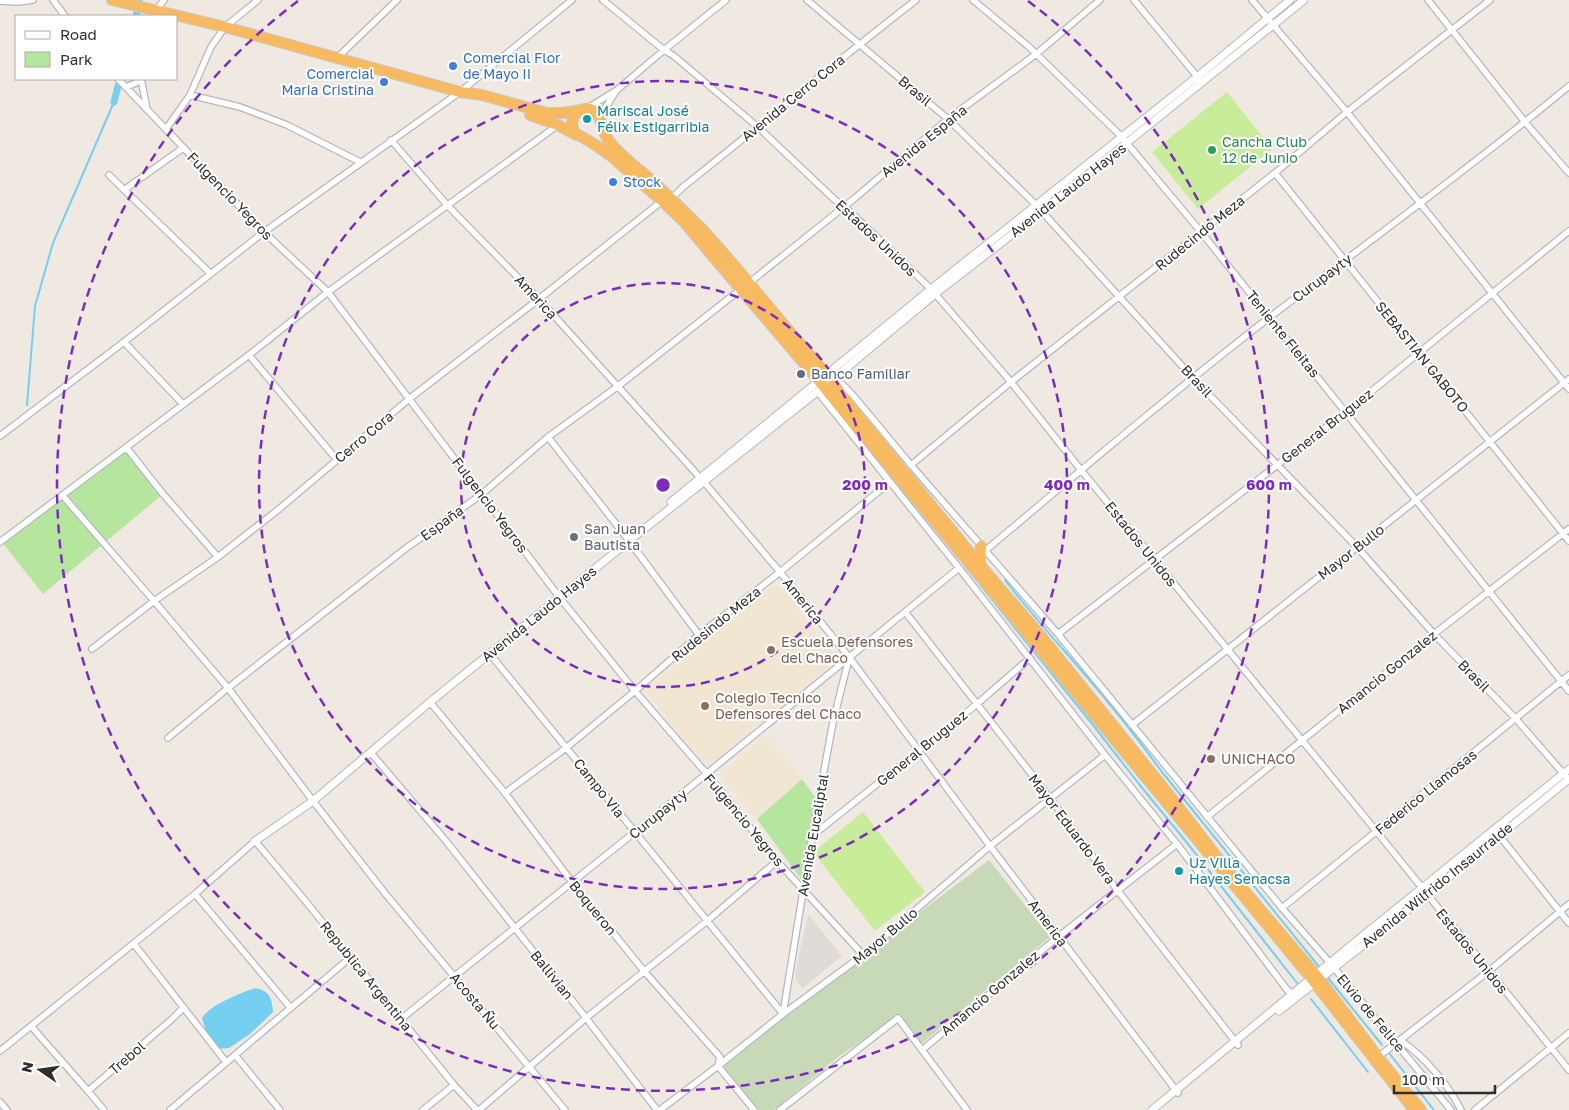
<svg xmlns="http://www.w3.org/2000/svg" width="1569" height="1110" font-family="'Golos Text',sans-serif">
	<rect width="100%" height="100%" fill="#efe9e1"/>
	<!-- education -->
	<path fill="#f0e6d1" d="M 777,584 L 839,658 L 707,767 L 645,691 L 702,642 Z
		M 765,736 L 802,778 L 757,819 L 718,774 Z"/>
	<!-- green -->
	<path fill="#b6e59e" d="M 126,447 L 163,494 L 43,594 L 1,541 Z
		M 802,779 L 815,797 L 801,879 L 757,819 Z"/>
	<!-- cemetery -->
	<path fill="#c8d9b8" d="M 989,860 L 1050,937 L 921,1044 L 898,1016 L 838,1057 L 774,1110 L 759,1110 L 723,1066 L 863,955 Z"/>
	<!-- pitch -->
	<path fill="#c9ec9a" d="M 1227,92 L 1272,149 L 1198,209 L 1152,152 Z
		M 863,812 L 925,892 L 875,931 L 813,852 Z"/>
	<!-- plaza -->
	<path fill="#dfdcd8" d="M 808,914 L 842,956 L 803,988 L 797,982 L 795,974 Z"/>
	<!-- water -->
	<path fill="#75cff0" d="M 255,988 C 270,991 272,998 273,1012 L 250,1034 L 229,1048 L 216,1049 L 206,1031 L 202,1018 C 211,1004 239,994 255,988 Z"/>
	<g fill="none" stroke-linecap="round" stroke-linejoin="round">
		<!-- stream -->
		<path stroke="#75cff0" stroke-width="2" d="M 27,405 L 35,306 L 53,243 L 114,102
			M 965,566 L 1093,725 L 1139,784 L 1188,844 L 1297,983
			M 1005,580 C 1030,613 1059,644 1086,676 C 1113,707 1138,739 1162,772 L 1320,968
			M 1328,978 L 1382,1045
			M 1311,999 L 1368,1072
			M 1389,1053 L 1434,1110"/>
		<!-- canal -->
		<path stroke="#75cff0" stroke-width="7" d="M 136,16 L 139,0
			M 114,102 L 118,86"/>
		<defs>
			<path id="minor" d="M 53,0 L 65,16
				M 603,0 L 664,50 L 674,56 L 759,128 L 835,200 L 844,206 L 931,289 L 1011,382 L 1081,470 L 1377,832 L 1569,1070
				M 807,0 L 948,119 L 1035,204 L 1193,378 L 1357,547 L 1434,634 L 1516,719 L 1569,780
				M 973,0 L 1028,46 L 1121,136 L 1201,232 L 1569,691
				M 1134,0 L 1200,80
				M 1252,0 L 1347,112 L 1569,389
				M 1428,0 L 1525,122 L 1569,173
				M 0,1 L 18,2 L 33,0
				M 154,16 L 156,10 L 164,0
				M 337,58 L 397,0
				M 118,79 L 264,232 L 328,292 L 560,598 L 635,691 L 707,774 L 777,861 L 863,955
				M 141,79 L 147,109
				M 126,87 L 136,83 L 139,79
				M 190,95 L 240,107 L 287,125 L 360,162
				M 586,109 L 617,90 L 664,50 L 726,0
				M 601,121 L 606,107 L 616,91
				M 166,129 L 190,95 L 211,47 L 225,27 L 258,0
				M 391,140 L 448,206 L 539,299 L 704,482 L 780,572 L 849,657 L 990,846 L 1178,1093
				M 1275,173 L 1569,541
				M 109,175 L 210,273
				M 124,190 L 183,148
				M 672,198 L 683,187 C 761,125 837,61 916,0
				M 749,283 L 855,198 L 948,119 L 1035,55 L 1100,0
				M 124,342 L 183,404
				M 249,355 L 337,460
				M 834,380 L 842,384 L 852,394 L 911,465 L 1058,634 L 1282,908 L 1330,963 L 1451,1110
				M 817,391 L 959,568 L 1105,755 L 1177,844 L 1288,991 L 1292,993 L 1297,992
				M 0,436 L 124,342 L 264,232 L 460,92 L 572,0
				M 548,437 L 627,538 L 699,635
				M 126,447 L 163,494 L 218,557
				M 911,465 L 1011,382 L 1275,173 L 1347,112 L 1490,0
				M 63,496 L 154,601 L 92,649
				M 0,542 L 249,355 L 328,292 L 558,125
				M 986,550 C 1079,472 1173,392 1270,317 C 1370,241 1472,166 1569,86
				M 906,613 L 977,704 L 1050,798 L 1118,891 L 1238,1045
				M 1058,634 L 1346,412 L 1569,231
				M 490,654 L 783,1014
				M 430,702 L 505,793 L 572,882 L 644,971 L 720,1057 L 718,1066 L 754,1110
				M 1132,725 L 1569,379
				M 168,738 L 228,688 L 405,549 L 482,494 L 548,437 L 617,387 L 741,289
				M 371,753 L 446,841 L 586,1018 L 657,1110
				M 505,793 L 566,748 L 635,691 L 699,635 L 780,572 L 890,482
				M 1207,817 L 1434,634 L 1569,529
				M 1494,829 L 1569,923
				M 812,836 L 977,704 L 1030,658
				M 195,894 L 290,1007
				M 1282,908 L 1569,675
				M 134,944 L 226,1062
				M 783,1014 L 812,836 L 833,722 L 849,658
				M 401,1019 L 635,832 L 959,568
				M 31,1026 L 88,1091
				M 1400,1040 C 1424,1056 1448,1084 1461,1110
				M 922,1050 L 1058,937 L 1177,844
				M 0,1051 L 195,894 L 255,841 L 303,898 L 454,1085 L 477,1110
				M 235,1055 L 280,1110
				M 1378,1057 L 1489,971 L 1569,904
				M 0,1102 L 7,1110
				M 104,1110 L 88,1091 L 171,1020 L 183,1008
				M 170,1110 L 351,957
				M 423,1110 L 454,1085
				M 479,1110 L 586,1018 L 707,921 L 777,861
				M 565,1110 L 384,892 L 313,801 L 228,688 L 154,601 L 218,557 L 279,509 L 409,399 L 539,299 L 662,201
				M 660,1110 L 718,1066 L 783,1014 L 863,955 L 990,846 L 1105,755
				M 780,1110 L 898,1018 L 967,1110
				M 1475,1110 L 1569,1033"/>
			<path id="tertiary" d="M 671,502 L 931,289 L 1197,77 L 1290,0
				M 255,841 L 313,801 L 430,702 L 629,541 L 832,380 L 935,294 L 1041,212 L 1304,0
				M 1279,1011 L 1427,895 L 1569,779
				M 1152,1110 L 1354,943 L 1569,769"/>
			<path id="trunk" d="M 112,0 L 225,27 L 460,92 L 482,95 L 547,113 L 563,113 L 581,110
				M 530,115 L 558,125 L 576,135
				M 980,565 L 981,546
				M 1414,1110 L 1311,978 L 819,381 L 710,253 L 684,222 L 662,201 L 611,156 L 594,144 L 575,133 C 563,113 591,99 599,117 C 603,125 603,134 609,141 C 620,155 635,166 648,177 C 667,194 685,212 703,230 C 748,279 787,331 832,380 L 842,396 L 980,565 L 1041,636 L 1166,791 L 1232,876 L 1321,981 L 1378,1057 L 1421,1110"/>
		</defs>
		<!-- minor casing -->
		<use href="#minor" stroke="#b4b7c1" stroke-width="8"/>
		<!-- tertiary casing -->
		<use href="#tertiary" stroke="#b4b7c1" stroke-width="9"/>
		<!-- trunk casing -->
		<use href="#trunk" stroke="#c9c9c9" stroke-width="12"/>
		<!-- minor -->
		<use href="#minor" stroke="#fff" stroke-width="5.5"/>
		<!-- tertiary -->
		<use href="#tertiary" stroke="#fff" stroke-width="7"/>
		<!-- trunk -->
		<use href="#trunk" stroke="#f8ba60" stroke-width="10"/>
	</g>
	<!-- distance rings -->
	<g fill="none" stroke="#7b2cbf" stroke-width="2.5" stroke-dasharray="9 6">
		<circle cx="663" cy="485" r="202"/>
		<circle cx="663" cy="485" r="404"/>
		<path d="M1028 1A606 606 0 1 1 298 1"/>
	</g>
	<!-- markers -->
	<g fill="#3f7fe0" stroke="#fff" stroke-width="2">
		<circle cx="453" cy="66" r="5"/>
		<circle cx="384" cy="82" r="5"/>
		<circle cx="613" cy="182" r="5"/>
	</g>
	<g fill="#0f9aa8" stroke="#fff" stroke-width="2">
		<circle cx="587" cy="119" r="5"/>
		<circle cx="1179" cy="871" r="5"/>
	</g>
	<circle fill="#2e9e5b" stroke="#fff" stroke-width="2" cx="1212" cy="150" r="5"/>
	<circle fill="#5c6f8a" stroke="#fff" stroke-width="2" cx="801" cy="374" r="5"/>
	<circle fill="#6b7280" stroke="#fff" stroke-width="2" cx="574" cy="537" r="5"/>
	<g fill="#8d6e63" stroke="#fff" stroke-width="2">
		<circle cx="771" cy="650" r="5"/>
		<circle cx="705" cy="706" r="5"/>
		<circle cx="1211" cy="759" r="5"/>
	</g>
	<g text-anchor="middle" stroke-width="4" stroke-linejoin="round" paint-order="stroke">
		<!-- shop labels -->
		<g font-size="14" fill="#366cbe" stroke="#fff" text-anchor="start">
			<text x="463" y="63">Comercial Flor<tspan x="463" dy="16">de Mayo II</tspan></text>
			<text x="374" y="79" text-anchor="end">Comercial<tspan x="374" dy="16">Maria Cristina</tspan></text>
			<text x="623" y="187">Stock</text>
		</g>
		<!-- street labels -->
		<g font-size="14" fill="#2e2e2e" stroke="#fff">
			<text transform="translate(915 91) rotate(40)" y="5">Brasil</text>
			<text transform="translate(793 98) rotate(-39)" y="5">Avenida Cerro Cora</text>
			<text transform="translate(924 141) rotate(-39)" y="5">Avenida España</text>
			<text transform="translate(1068 190) rotate(-38)" y="5">Avenida Laudo Hayes</text>
			<text transform="translate(230 196) rotate(46)" y="5">Fulgencio Yegros</text>
			<text transform="translate(1200 233) rotate(-39)" y="5">Rudecindo Meza</text>
			<text transform="translate(876 238) rotate(43)" y="5">Estados Unidos</text>
			<text transform="translate(1322 278) rotate(-37)" y="5">Curupayty</text>
			<text transform="translate(536 297) rotate(47)" y="5">America</text>
			<text transform="translate(1283 334) rotate(51)" y="5">Teniente Fleitas</text>
			<text transform="translate(1422 357) rotate(51)" y="5">SEBASTIAN GABOTO</text>
			<text transform="translate(1197 381) rotate(47)" y="5">Brasil</text>
			<text transform="translate(1327 426) rotate(-38)" y="5">General Bruguez</text>
			<text transform="translate(364 437) rotate(-40)" y="5">Cerro Cora</text>
			<text transform="translate(490 505) rotate(53)" y="5">Fulgencio Yegros</text>
			<text transform="translate(442 523) rotate(-36)" y="5">España</text>
			<text transform="translate(1141 544) rotate(51)" y="5">Estados Unidos</text>
			<text transform="translate(1351 552) rotate(-38)" y="5">Mayor Bullo</text>
			<text transform="translate(803 601) rotate(51)" y="5">America</text>
			<text transform="translate(539 614) rotate(-39)" y="5">Avenida Laudo Hayes</text>
			<text transform="translate(716 624) rotate(-39)" y="5">Rudesindo Meza</text>
			<text transform="translate(1387 672) rotate(-39)" y="5">Amancio Gonzalez</text>
			<text transform="translate(1474 676) rotate(46)" y="5">Brasil</text>
			<text transform="translate(922 748) rotate(-39)" y="5">General Bruguez</text>
			<text transform="translate(599 788) rotate(51)" y="5">Campo Via</text>
			<text transform="translate(1426 792) rotate(-39)" y="5">Federico Llamosas</text>
			<text transform="translate(658 814) rotate(-39)" y="5">Curupayty</text>
			<text transform="translate(744 820) rotate(50)" y="5">Fulgencio Yegros</text>
			<text transform="translate(1072 829) rotate(53)" y="5">Mayor Eduardo Vera</text>
			<text transform="translate(813 835) rotate(-80)" y="5">Avenida Eucaliptal</text>
			<text transform="translate(1437 885) rotate(-39)" y="5">Avenida Wilfrido Insaurralde</text>
			<text transform="translate(593 908) rotate(51)" y="5">Boqueron</text>
			<text transform="translate(1048 923) rotate(53)" y="5">America</text>
			<text transform="translate(885 936) rotate(-40)" y="5">Mayor Bullo</text>
			<text transform="translate(1472 951) rotate(51)" y="5">Estados Unidos</text>
			<text transform="translate(552 975) rotate(51)" y="5">Ballivian</text>
			<text transform="translate(366 976) rotate(51)" y="5">Republica Argentina</text>
			<text transform="translate(990 993) rotate(-40)" y="5">Amancio Gonzalez</text>
			<text transform="translate(475 1001) rotate(50)" y="5">Acosta Ñu</text>
			<text transform="translate(1371 1013) rotate(50)" y="5">Elvio de Felice</text>
			<text transform="translate(127 1058) rotate(-41)" y="5">Trebol</text>
		</g>
		<!-- culture labels -->
		<g font-size="14" fill="#0d838f" stroke="#fff" text-anchor="start">
			<text x="597" y="116">Mariscal José<tspan x="597" dy="16">Félix Estigarribia</tspan></text>
			<text x="1189" y="868">Uz Villa<tspan x="1189" dy="16">Hayes Senacsa</tspan></text>
		</g>
		<!-- leisure labels -->
		<g font-size="14" fill="#27864d" stroke="#fff" text-anchor="start">
			<text x="1222" y="147">Cancha Club<tspan x="1222" dy="16">12 de Junio</tspan></text>
		</g>
		<!-- service labels -->
		<g font-size="14" fill="#4e5e75" stroke="#fff" text-anchor="start">
			<text x="811" y="379">Banco Familiar</text>
		</g>
		<!-- worship labels -->
		<g font-size="14" fill="#5b616d" stroke="#fff" text-anchor="start">
			<text x="584" y="534">San Juan<tspan x="584" dy="16">Bautista</tspan></text>
		</g>
		<!-- education labels -->
		<g font-size="14" fill="#785e54" stroke="#fff" text-anchor="start">
			<text x="781" y="647">Escuela Defensores<tspan x="781" dy="16">del Chaco</tspan></text>
			<text x="715" y="703">Colegio Tecnico<tspan x="715" dy="16">Defensores del Chaco</tspan></text>
			<text x="1221" y="764">UNICHACO</text>
		</g>
	</g>
	<circle cx="663" cy="485" r="8" fill="#7b2cbf" stroke="#fff" stroke-width="2.5"/>
	<g font-size="15" text-anchor="middle" font-weight="bold" fill="#7b2cbf" stroke="#fff" stroke-width="4" stroke-linejoin="round" paint-order="stroke">
		<text x="865" y="490">200 m</text>
		<text x="1067" y="490">400 m</text>
		<text x="1269" y="490">600 m</text>
	</g>
	<!-- legend -->
	<rect x="15" y="15" width="162" height="65" fill="#ffffff" stroke="#ababab"/>
	<rect x="25" y="31" width="25" height="8" fill="#ffffff" stroke="#ababab"/>
	<text x="60" y="40" font-size="15" fill="#2e2e2e">Road</text>
	<rect x="25" y="52" width="25" height="15" fill="#b6e59e" stroke="#ababab"/>
	<text x="60" y="65" font-size="15" fill="#2e2e2e">Park</text>
	<!-- north arrow -->
	<g transform="translate(40 1070) rotate(283)" stroke="#ffffff" stroke-width="4" paint-order="stroke">
	<path d="M0-4L9 19L0 12L-9 19Z" fill="#2e2e2e"/>
	<text y="-8" font-size="14" font-weight="bold" text-anchor="middle" fill="#2e2e2e">N</text>
	</g>
	<!-- scale -->
	<path d="M1394 1085v8h101v-8" fill="none" stroke="#2e2e2e" stroke-width="2.5"/>
	<text x="1402" y="1085" font-size="15" fill="#2e2e2e" stroke="#ffffff" stroke-width="4" paint-order="stroke">100 m</text>
</svg>
